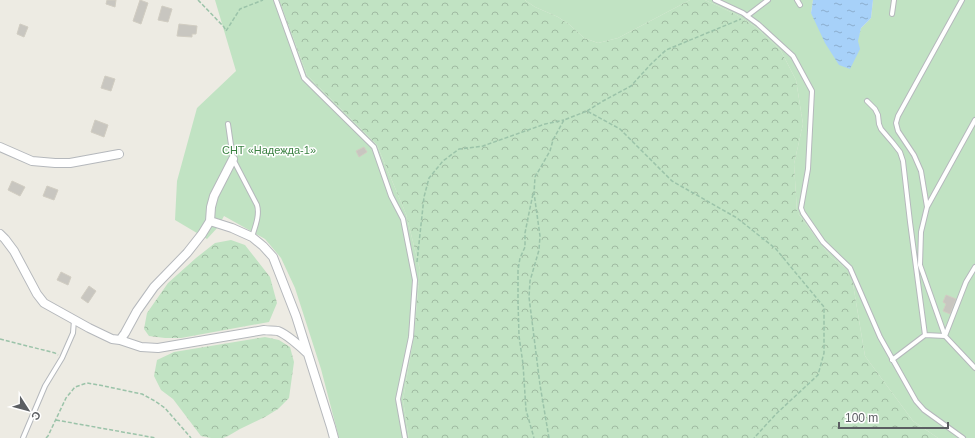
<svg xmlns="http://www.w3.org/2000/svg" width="975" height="438" font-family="Helvetica,sans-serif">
	<defs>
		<pattern id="forest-crowns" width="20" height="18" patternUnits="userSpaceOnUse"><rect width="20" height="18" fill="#c1e3c3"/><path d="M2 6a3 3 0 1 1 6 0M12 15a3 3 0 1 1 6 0" fill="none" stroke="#a0bba2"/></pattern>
		<pattern id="water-ripples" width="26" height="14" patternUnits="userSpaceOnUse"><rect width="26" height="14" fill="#a7d1f9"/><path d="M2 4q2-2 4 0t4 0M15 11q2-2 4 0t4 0" fill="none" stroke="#8badcd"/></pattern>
	</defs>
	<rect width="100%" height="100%" fill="#edebe3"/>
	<!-- green -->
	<path fill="#c1e3c3" d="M 215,0 L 279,0 L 307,75 L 377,145 L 406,214 L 420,270 L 414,334 L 403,400 L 409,438 L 339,438 L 321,369 L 295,288 L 281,258 L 265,239 L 224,216 L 218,227 L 207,239 L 175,220 L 177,181 L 197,108 L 236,71 Z
		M 525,0 L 690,0 L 618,38 L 598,43 L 584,38 L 570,25 L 558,17 L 535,7 L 526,1 Z
		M 705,0 L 813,0 L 811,13 L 857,41 L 861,28 L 871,18 L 873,0 L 975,0 L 975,438 L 938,438 L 913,421 L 865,356 L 851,272 L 831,257 L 797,212 L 794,164 L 803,124 L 796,80 L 781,51 L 757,28 L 735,14 Z"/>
	<!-- forest -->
	<path fill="url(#forest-crowns)" d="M 279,0 L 525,0 L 526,1 L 535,7 L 558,17 L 570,25 L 584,38 L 598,43 L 618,38 L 690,0 L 705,0 L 735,14 L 757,28 L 781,51 L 796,80 L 803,124 L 794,164 L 797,212 L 831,257 L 851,272 L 865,356 L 913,421 L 938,438 L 409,438 L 403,400 L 414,334 L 420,270 L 406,214 L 377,145 L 307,75 Z
		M 231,240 L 245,245 L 270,277 L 277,303 L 269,322 L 181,338 L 165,338 L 149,336 L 144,329 L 147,313 L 168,283 L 196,258 L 215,243 Z
		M 265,337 L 279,340 L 290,347 L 294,362 L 289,398 L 278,409 L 265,417 L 240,429 L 228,436 L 223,438 L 211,438 L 201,436 L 173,399 L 161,390 L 154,376 L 157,360 L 174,352 Z"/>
	<!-- water -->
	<path fill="url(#water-ripples)" d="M 813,0 L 873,0 L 871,18 L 861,28 L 858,41 L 860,49 L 850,69 L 839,65 L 825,43 L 811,13 Z"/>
	<!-- building -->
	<path fill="#c8c6c0" stroke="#d1cdc2" d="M 107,0 L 116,0 L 115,7 L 106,4 Z
		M 140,0 L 148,3 L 141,24 L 133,21 Z
		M 162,6 L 172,9 L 168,22 L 158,20 Z
		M 20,24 L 28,27 L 24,37 L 17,34 Z
		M 179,24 L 197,26 L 196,34 L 192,34 L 192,37 L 177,36 Z
		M 105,76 L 115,79 L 111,91 L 101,88 Z
		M 95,120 L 108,125 L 104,137 L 91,132 Z
		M 364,147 L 367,152 L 359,157 L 356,151 Z
		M 12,181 L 25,187 L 20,196 L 8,190 Z
		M 47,186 L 58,190 L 54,200 L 43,196 Z
		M 61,272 L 71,277 L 68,285 L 57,280 Z
		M 89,286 L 96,291 L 88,303 L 81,298 Z
		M 946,295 L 956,299 L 950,314 L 943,311 L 946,304 L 943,302 Z"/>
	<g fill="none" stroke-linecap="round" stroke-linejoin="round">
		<defs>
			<path id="service" d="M 276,0 L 304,78 L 374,147 L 391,196 L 403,219 L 415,280 L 411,337 L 398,399 L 405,438
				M 715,0 L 743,13 L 747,16 L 758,24 L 793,56 L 812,91 L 808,169 L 801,208 L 803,213 L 823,242 L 850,268 L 880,337 L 916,401 L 924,410 L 963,438
				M 797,0 L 800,5
				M 892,14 L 894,0
				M 747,16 L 768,0
				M 867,101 L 875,109 L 878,115 L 879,124 L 881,129 L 893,143 L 900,152 L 903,161 L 910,222 L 925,335
				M 228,124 L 233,159 L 257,205 C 260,215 255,227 252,237
				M 927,207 L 975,120
				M 975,267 L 966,282 L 945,336 L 975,368
				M 892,360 L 925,335 L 945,336 L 920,265 L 921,232 L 927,207 L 921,171 L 914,155 L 898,131 L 896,123 L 898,116 L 962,0
				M 23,438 L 45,386 L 62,358 L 73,333 L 74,320"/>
			<path id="minor" d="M 0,147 L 32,161 L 55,163 L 70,163 L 119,154
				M 210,221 L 232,228 L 252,237 L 263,246 L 273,257 L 296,316 L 331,427 L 334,438
				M 0,234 L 5,239 L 14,251 L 37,294 L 44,303 L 89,328 L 112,339 L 120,340 L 125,333 L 137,311 L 154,287 L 187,253 L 202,234 L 210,221 L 211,207 L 214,196 L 233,159
				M 120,340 L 141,347 L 158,348 L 264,330 C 268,331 274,330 278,331 C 286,334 300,346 307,353"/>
		</defs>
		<!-- service casing -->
		<use href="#service" stroke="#b5b8bc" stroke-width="6"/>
		<!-- minor casing -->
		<use href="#minor" stroke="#b5b8bc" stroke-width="10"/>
		<!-- path -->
		<path stroke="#9bc3a9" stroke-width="1.5" stroke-dasharray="4 2" stroke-linecap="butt" d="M 198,0 L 224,27 L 226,31 L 240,9 L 263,0
			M 587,111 L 603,101 L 631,86 L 650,65 L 666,50 L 741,19
			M 533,194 L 529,213 L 525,233 L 525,247 L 520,258 L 518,270 L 518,301 L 519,336 L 523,364 L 526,410 L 534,438
			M 417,262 L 424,197 L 429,178 L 443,161 L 459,149 L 483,146 L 545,124 L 564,120
			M 0,339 L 55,353 L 58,355
			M 56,420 L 156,438
			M 46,438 L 48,436 L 66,398 L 75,387 L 87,383 L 99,385 L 142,394 L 155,401 L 165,408 L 191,438
			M 549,438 L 540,385 L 529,297 L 530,281 L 539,250 L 540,236 L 534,193 L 535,177 L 550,151 L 553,140 L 564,120 L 587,111 L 620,129 L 672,181 L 737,218 L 776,249 L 824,307 L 824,353 L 818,375 L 776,414 L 754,438"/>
		<!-- service -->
		<use href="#service" stroke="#fff" stroke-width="4"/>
		<!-- minor -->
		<use href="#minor" stroke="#fff" stroke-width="8"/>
	</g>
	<g text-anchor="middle" stroke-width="3" stroke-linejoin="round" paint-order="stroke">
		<!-- park labels -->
		<g font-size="11" fill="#3b8242" stroke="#fff">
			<text x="269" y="154">СНТ «Надежда-1»</text>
		</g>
	</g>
	<!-- north arrow -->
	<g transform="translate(28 410) rotate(126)" stroke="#ffffff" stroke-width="3" paint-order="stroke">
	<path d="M0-3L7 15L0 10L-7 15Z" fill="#5b5e62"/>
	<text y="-6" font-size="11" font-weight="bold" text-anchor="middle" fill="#5b5e62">С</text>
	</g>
	<!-- scale -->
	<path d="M839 422v6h109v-6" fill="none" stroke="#5b5e62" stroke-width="2"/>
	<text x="845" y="422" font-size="12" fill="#5b5e62" stroke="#ffffff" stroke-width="3" paint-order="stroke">100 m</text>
</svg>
